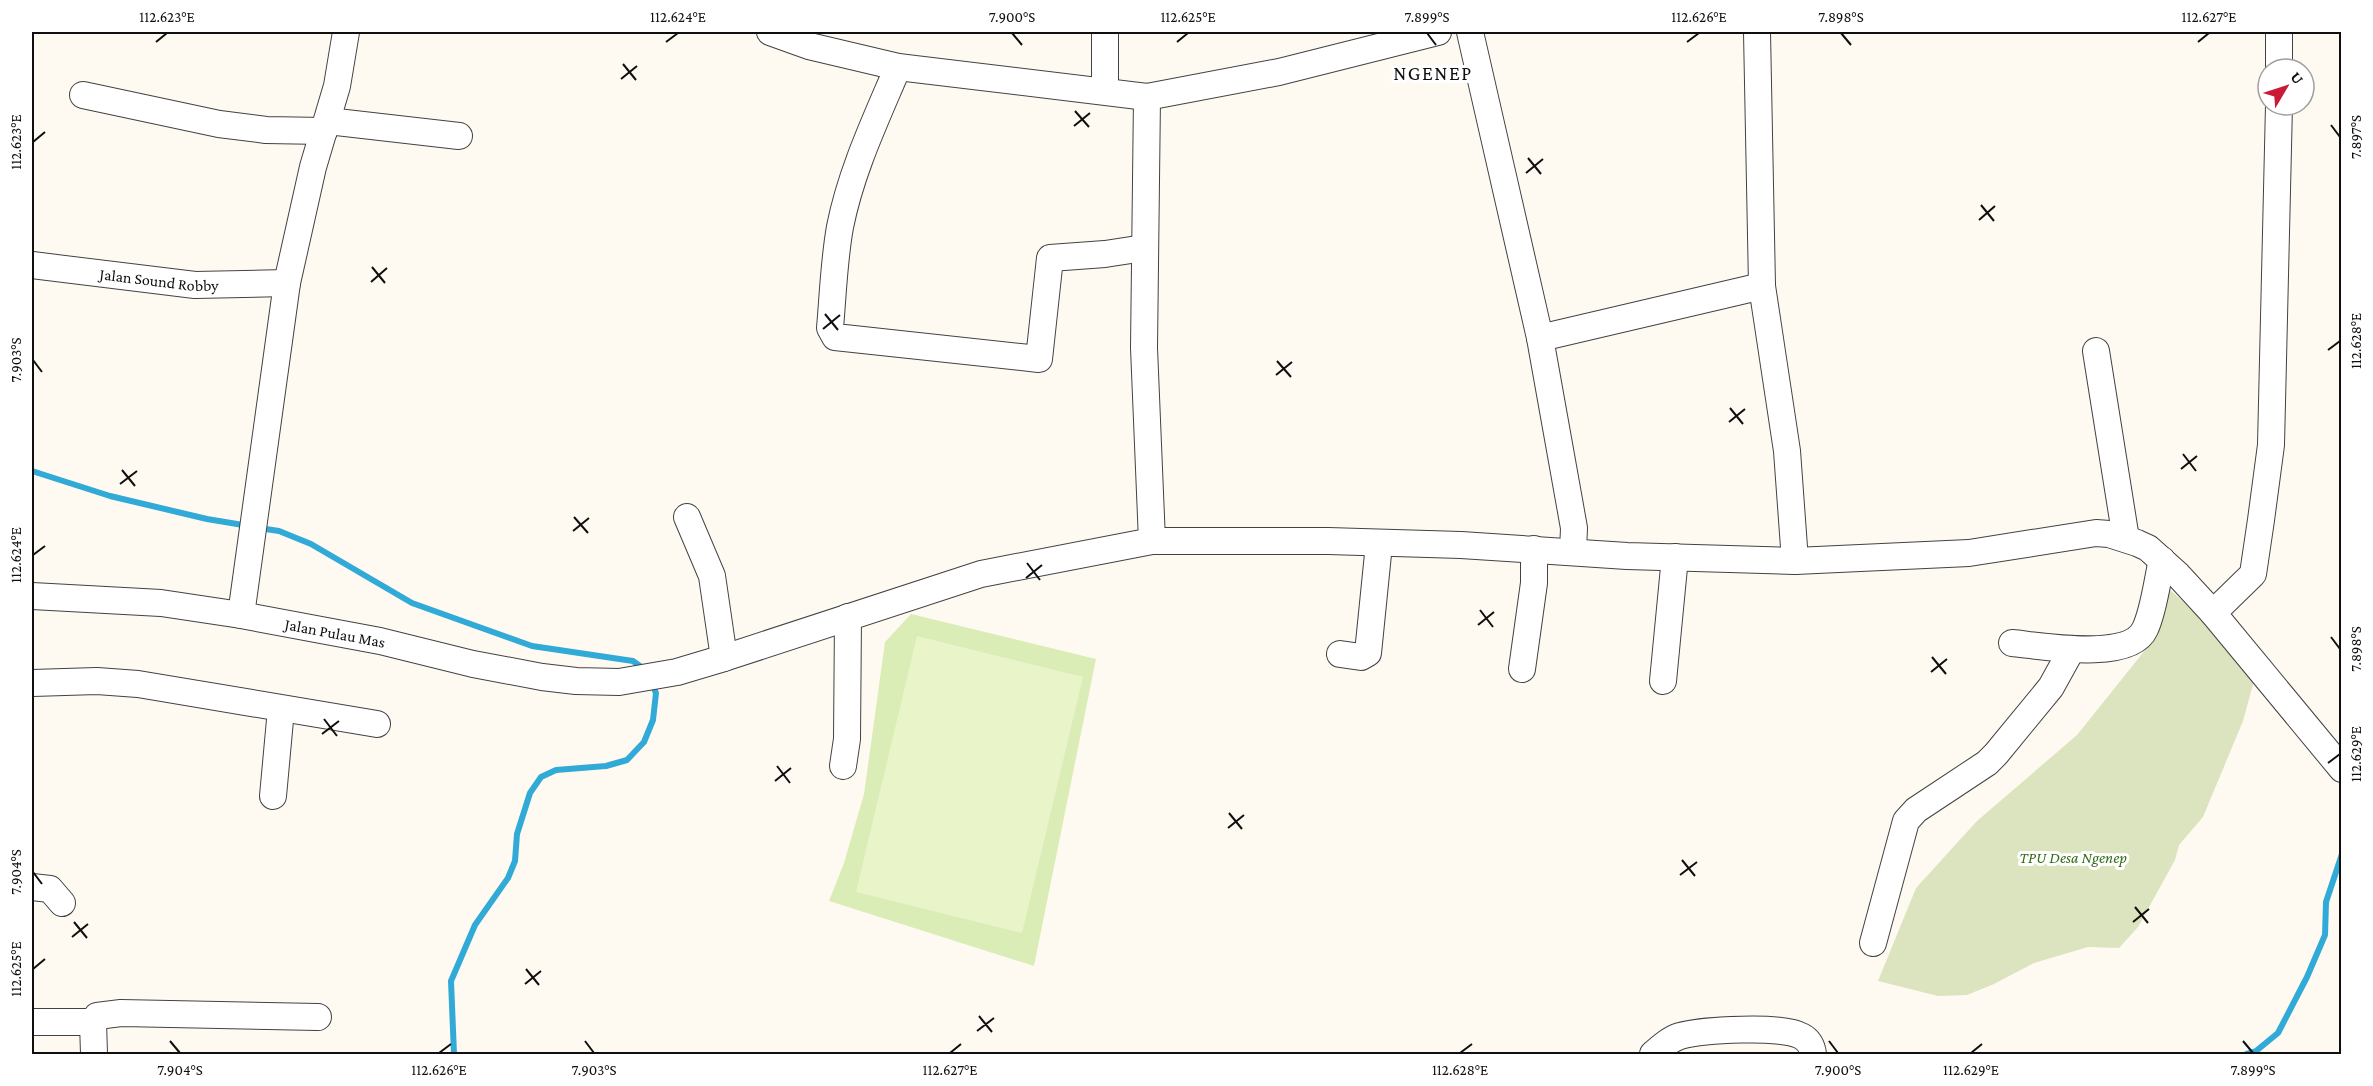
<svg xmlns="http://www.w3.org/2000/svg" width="2373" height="1086" font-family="'Crimson Pro',serif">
	<rect width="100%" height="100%" fill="#fffaf1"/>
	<!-- green -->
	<path fill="#daedb6" d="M 911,614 L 1096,659 L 1034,966 L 829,901 L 844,863 L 864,794 L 885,642 Z"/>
	<!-- cemetery -->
	<path fill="#dce4bf" d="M 2161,581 L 2198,616 L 2254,681 L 2243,721 L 2203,817 L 2179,845 L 2175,860 L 2138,927 L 2119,948 L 2088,947 L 2034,963 L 1994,984 L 1967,995 L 1938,996 L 1878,981 L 1916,888 L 1977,821 L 2077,735 L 2150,644 Z"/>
	<!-- pitch -->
	<path fill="#eaf4c9" d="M 917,636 L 1083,677 L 1022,933 L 856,892 Z"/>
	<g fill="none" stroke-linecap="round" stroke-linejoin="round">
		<!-- stream -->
		<path stroke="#31aad8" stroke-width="6" d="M 32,471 L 110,496 L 207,519 L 249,526
			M 259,528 L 279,531 L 311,544 L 412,603 L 532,646 L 633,661 L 644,669
			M 454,1054 L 451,981 L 475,925 L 508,878 L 515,861 L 517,834 L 530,793 L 541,777 L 556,770 L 606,766 L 627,760 L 644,742 L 653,720 L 656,693 L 652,684
			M 2246,1054 L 2256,1051 L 2278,1033 L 2307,977 L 2325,935 L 2326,902 L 2342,854"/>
		<defs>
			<g id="minor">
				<path d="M 770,32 L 809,46 L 898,67 L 1147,97 L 1279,72 L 1438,32"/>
				<path d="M 1105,32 L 1105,91"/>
				<path d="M 1470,32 L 1540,338 L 1574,528 L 1573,551"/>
				<path d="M 1757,32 L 1762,286 L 1787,451 L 1795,561"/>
				<path d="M 898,67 C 876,119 851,171 840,227 C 834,260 833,294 830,328 L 835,337 L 1039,359 L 1050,258 L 1105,254 L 1144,248"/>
				<path d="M 2279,69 L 2279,32"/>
				<path d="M 83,95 L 219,124 L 266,130 L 324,131"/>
				<path d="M 1147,97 L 1144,348 L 1152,541"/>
				<path d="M 328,121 L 459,136"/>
				<path id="s1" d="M 32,265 L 195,285 L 287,283"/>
				<path d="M 1540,338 L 1762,286"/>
				<path d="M 2096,351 L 2126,539"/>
				<path d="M 687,517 L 712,576 L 724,658"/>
				<path id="s2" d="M 32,596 L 161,603 L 241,615 L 380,641 L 473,664 L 542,677 L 576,681 L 619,682 L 677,672 L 724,658 L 981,574 L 1152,541 L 1328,541 L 1461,545 L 1627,556 L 1795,561 L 1969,553 L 2096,533 L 2109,534 L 2137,543 L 2148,548 L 2178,575 L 2213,613 L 2342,769"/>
				<path d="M 2213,613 L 2253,574 L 2261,520 L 2271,445 L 2279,105"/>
				<path d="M 241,615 L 287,283 L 313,167 L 337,86 L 346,32"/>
				<path d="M 2012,643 C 2042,646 2130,662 2145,629 C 2154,610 2157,581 2162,560"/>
				<path d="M 1340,654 L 1361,657 L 1368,653 L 1379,544"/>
				<path d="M 1522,669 L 1534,583 L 1534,549"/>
				<path d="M 1663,681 L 1675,557"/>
				<path d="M 32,683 L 97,681 L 138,684 L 377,724"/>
				<path d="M 843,766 L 847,739 L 848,617"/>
				<path d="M 273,796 L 281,709"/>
				<path d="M 32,887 L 50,889 L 62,903"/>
				<path d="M 1873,943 L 1906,821 L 1916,810 L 1987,763 L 1996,754 L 2051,687 L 2072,649"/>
				<path d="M 32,1022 L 93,1022 L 94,1054"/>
				<path d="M 93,1022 L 97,1016 L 121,1013 L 318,1017"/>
				<path d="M 1653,1054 C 1661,1047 1670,1039 1680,1036 C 1702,1030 1782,1025 1801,1036 C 1809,1040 1812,1046 1813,1054"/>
			</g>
		</defs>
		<!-- minor casing -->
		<use href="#minor" stroke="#424242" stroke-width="28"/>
		<!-- minor -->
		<use href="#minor" stroke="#fff" stroke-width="26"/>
	</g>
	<!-- ticks -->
	<path fill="none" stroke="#0f0f0f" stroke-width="2" d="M 1012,33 L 1022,45M 1427,33 L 1436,45M 1841,33 L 1851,45M 156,42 L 167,33M 666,42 L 678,33M 1177,42 L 1188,33M 1687,42 L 1699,33M 2198,42 L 2209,33M 623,64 L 636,80M 621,79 L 637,66M 1075,111 L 1089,127M 2331,125 L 2340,137M 1074,126 L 1090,113M 33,142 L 45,132M 1528,158 L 1541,174M 1526,173 L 1543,159M 1981,205 L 1994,221M 1979,220 L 1995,206M 372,267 L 385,283M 371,282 L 387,268M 825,314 L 838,330M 823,329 L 840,315M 2328,350 L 2340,341M 33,360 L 42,372M 1277,361 L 1291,377M 1276,375 L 1292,362M 1730,408 L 1743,424M 1729,422 L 1745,409M 2183,454 L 2196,471M 2181,469 L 2197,456M 122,470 L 135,486M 120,484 L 137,471M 574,517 L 588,533M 573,531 L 589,518M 33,555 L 45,546M 1027,563 L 1040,580M 1026,578 L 1042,565M 1480,610 L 1493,627M 1478,625 L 1494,612M 2331,637 L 2340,649M 1932,657 L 1946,674M 1931,672 L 1947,659M 324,719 L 337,736M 322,734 L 339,721M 2328,763 L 2340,754M 777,766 L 790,783M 775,781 L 791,768M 1229,813 L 1242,829M 1228,828 L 1244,815M 1682,860 L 1695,876M 33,872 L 42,884M 1680,875 L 1697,862M 2135,907 L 2148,923M 74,922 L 87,938M 2133,922 L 2149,909M 72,937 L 88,924M 33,969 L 45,959M 526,969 L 539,985M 525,984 L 541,971M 979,1016 L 992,1032M 977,1031 L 994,1018M 170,1041 L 180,1053M 585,1041 L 594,1053M 1829,1041 L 1838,1053M 2243,1041 L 2253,1053M 439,1053 L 451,1044M 950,1053 L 961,1044M 1460,1053 L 1472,1044M 1971,1053 L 1982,1044"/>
	<g text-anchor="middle" stroke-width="6" stroke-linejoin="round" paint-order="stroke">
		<!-- street labels -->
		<g font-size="16" fill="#0f0f0f" stroke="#fff">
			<text dy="6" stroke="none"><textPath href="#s1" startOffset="128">Jalan Sound Robby</textPath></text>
			<text dy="6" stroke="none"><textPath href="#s2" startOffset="306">Jalan Pulau Mas</textPath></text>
		</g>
		<!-- park labels -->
		<g font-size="16" font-style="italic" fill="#356d19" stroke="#fff">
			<text x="2073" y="863">TPU Desa Ngenep</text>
		</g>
		<!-- quarter labels -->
		<g font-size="20" letter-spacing="1.5" fill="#0f0f0f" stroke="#fff">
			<text x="1433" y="80">NGENEP</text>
		</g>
	</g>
	<!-- border -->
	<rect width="2373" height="1086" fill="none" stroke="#ffffff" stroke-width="66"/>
	<!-- north arrow -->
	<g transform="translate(2286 87) rotate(51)"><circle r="28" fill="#ffffff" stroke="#9f9f9f" stroke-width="1.5"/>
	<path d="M0-4.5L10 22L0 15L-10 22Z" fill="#cb1a38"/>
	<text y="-9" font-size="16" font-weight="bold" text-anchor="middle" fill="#0f0f0f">U</text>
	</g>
	<rect x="33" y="33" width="2307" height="1020" fill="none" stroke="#0f0f0f" stroke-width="2"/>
	<g font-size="15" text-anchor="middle" fill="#0f0f0f">
		<text x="167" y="22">112.623°E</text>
		<text x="678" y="22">112.624°E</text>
		<text x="1012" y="22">7.900°S</text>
		<text x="1188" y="22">112.625°E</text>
		<text x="1427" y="22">7.899°S</text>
		<text x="1699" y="22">112.626°E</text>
		<text x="1841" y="22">7.898°S</text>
		<text x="2209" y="22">112.627°E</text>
		<text transform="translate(2356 137) rotate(-90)" y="5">7.897°S</text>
		<text transform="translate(16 142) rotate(-90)" y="5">112.623°E</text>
		<text transform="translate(2356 341) rotate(-90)" y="5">112.628°E</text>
		<text transform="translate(16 360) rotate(-90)" y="5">7.903°S</text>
		<text transform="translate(16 555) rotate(-90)" y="5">112.624°E</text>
		<text transform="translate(2356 649) rotate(-90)" y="5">7.898°S</text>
		<text transform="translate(2356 754) rotate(-90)" y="5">112.629°E</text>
		<text transform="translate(16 872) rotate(-90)" y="5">7.904°S</text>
		<text transform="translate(16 969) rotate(-90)" y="5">112.625°E</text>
		<text x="180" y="1075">7.904°S</text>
		<text x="439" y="1075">112.626°E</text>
		<text x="594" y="1075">7.903°S</text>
		<text x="950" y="1075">112.627°E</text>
		<text x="1460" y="1075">112.628°E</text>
		<text x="1838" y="1075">7.900°S</text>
		<text x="1971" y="1075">112.629°E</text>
		<text x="2253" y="1075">7.899°S</text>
	</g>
</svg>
